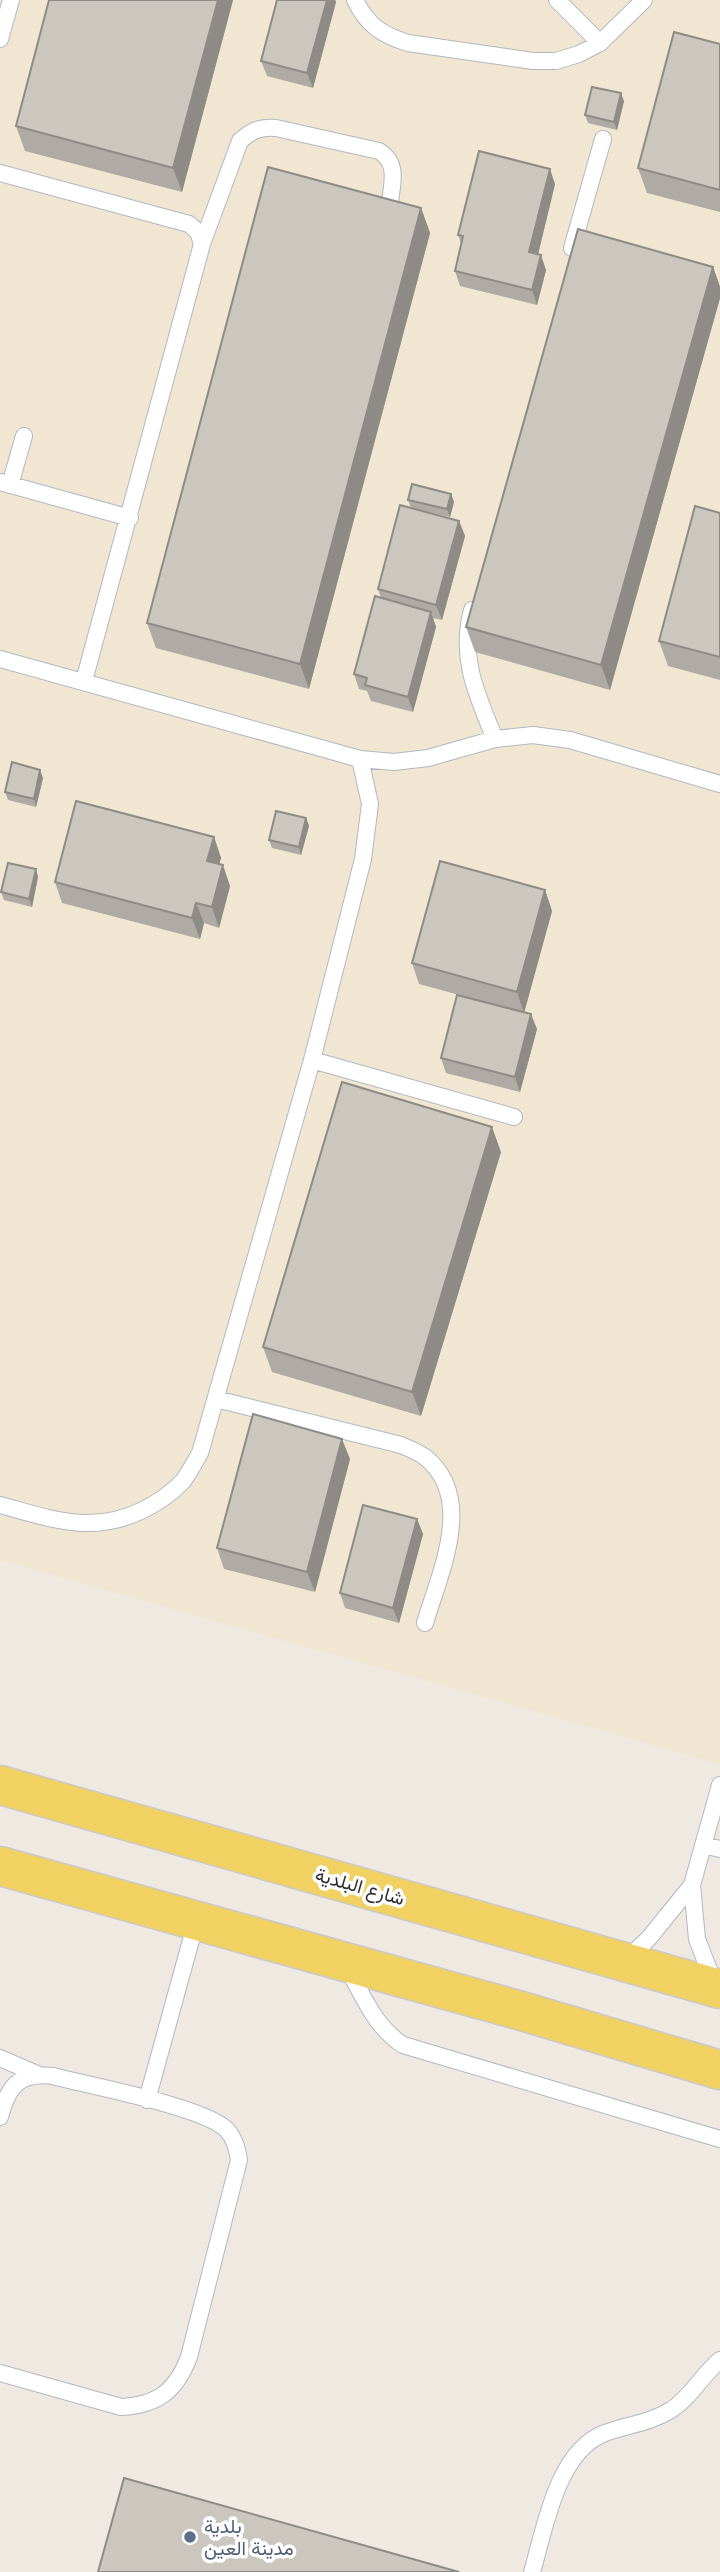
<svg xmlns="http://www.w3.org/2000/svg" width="720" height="2572" font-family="Helvetica,Vazirmatn,sans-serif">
	<rect width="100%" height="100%" fill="#efe9e1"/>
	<!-- education -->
	<path fill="#f0e6d1" d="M 0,0 L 720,0 L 720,1764 L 0,1560 Z"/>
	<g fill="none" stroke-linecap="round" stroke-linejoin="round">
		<defs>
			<path id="lane" d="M 355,0 C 367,25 382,35 408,43 L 533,61 L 556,61 L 579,54 L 600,43 L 644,0
				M 557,0 L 600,43
				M 0,39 L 11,0
				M 0,173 L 189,224 L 198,232 L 202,244 L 84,681
				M 202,244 L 240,141 C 252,130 260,127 276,128 L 379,151 C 399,163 392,183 390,202
				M 572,248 L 603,139
				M 0,482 L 130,518
				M 10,485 L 24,436
				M 472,610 C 459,658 477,695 495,739
				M 0,659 L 360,759 L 394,762 L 428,758 L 495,739 L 533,735 L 570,740 L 720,784
				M 312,1060 L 514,1117
				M 216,1399 L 401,1445 C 408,1448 418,1452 425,1457 C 476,1498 440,1572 425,1623
				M 0,1505 C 52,1519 92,1535 143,1510 C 157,1503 172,1493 183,1481 C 189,1473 195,1462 200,1453 L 312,1060 L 363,859 L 370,804 L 360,759
				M 703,1845 L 720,1849
				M 627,1959 L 649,1938 L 692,1885
				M 347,1967 C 363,1996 375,2027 403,2045 L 720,2139
				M 714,1983 L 697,1939 L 692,1885 L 720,1785
				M 0,2058 L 37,2074
				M 147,2100 L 196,1922
				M 0,2117 C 8,2086 19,2072 53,2076 C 90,2086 205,2107 227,2130 C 235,2139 237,2149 239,2160 L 189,2357 C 176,2391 158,2405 121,2407 L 0,2373
				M 532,2572 C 545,2528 557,2451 605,2433 C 627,2425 650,2423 671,2410 C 691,2397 702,2375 720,2360"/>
			<path id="primary" d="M 0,1785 L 720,1989
				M 0,1866 L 525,2012 L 720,2070"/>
		</defs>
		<!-- lane casing -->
		<use href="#lane" stroke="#b4b7c1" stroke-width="18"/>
		<!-- primary casing -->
		<use href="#primary" stroke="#c9c9c9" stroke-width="41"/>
		<!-- lane -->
		<use href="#lane" stroke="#fff" stroke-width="16"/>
		<!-- primary -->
		<use href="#primary" stroke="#f2d163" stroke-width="38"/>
	</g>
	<!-- wall -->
	<path fill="#afaba4" d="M 233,0 L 182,192 L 25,151 L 16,126 Z
		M 277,0 L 335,0 L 336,2 L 313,88 L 267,76 L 261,61 Z
		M 720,44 L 720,212 L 647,193 L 638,168 Z
		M 624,101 L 617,130 L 588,123 L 585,115 Z
		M 555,184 L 538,254 L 546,270 L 537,305 L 460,286 L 455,271 L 461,243 L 458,235 Z
		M 421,208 L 430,233 L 309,689 L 156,648 L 147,623 Z
		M 713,267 L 720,287 L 720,298 L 610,690 L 475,652 L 466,627 Z
		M 451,494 L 454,502 L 450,517 L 411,508 L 408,500 Z
		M 720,513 L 720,680 L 668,666 L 659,641 Z
		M 459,521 L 465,536 L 442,620 L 433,618 L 436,627 L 413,712 L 371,701 L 367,691 L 359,689 L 354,674 L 381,598 L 378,589 Z
		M 43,778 L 36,807 L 8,800 L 5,792 Z
		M 306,818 L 309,826 L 301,855 L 272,848 L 269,840 Z
		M 214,837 L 221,858 L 219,864 L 230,886 L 219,928 L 204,923 L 200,939 L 62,903 L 55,882 Z
		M 36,869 L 38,877 L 32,907 L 4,900 L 1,892 Z
		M 545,890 L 552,911 L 524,1013 L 537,1029 L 520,1092 L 446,1073 L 441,1058 L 496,1005 L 419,984 L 412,963 Z
		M 501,1152 L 421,1416 L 272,1372 L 263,1347 Z
		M 350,1459 L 315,1592 L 224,1569 L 217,1548 Z
		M 417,1519 L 423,1534 L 399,1623 L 345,1608 L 340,1593 Z"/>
	<!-- shaded-wall -->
	<path fill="#8e8b86" d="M 218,0 L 233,0 L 182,192 L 173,168 Z
		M 327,0 L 335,0 L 336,2 L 313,88 L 307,73 Z
		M 621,93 L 624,101 L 617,130 L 614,122 Z
		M 550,169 L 555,184 L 535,267 L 529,252 Z
		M 421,208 L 430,233 L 309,689 L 300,664 Z
		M 541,255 L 546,270 L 537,305 L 532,290 Z
		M 713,267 L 720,287 L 720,298 L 610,690 L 601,665 Z
		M 451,494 L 454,502 L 450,517 L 447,509 Z
		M 459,521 L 465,536 L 442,620 L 436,605 Z
		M 431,612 L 436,627 L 413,712 L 408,697 Z
		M 40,770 L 43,778 L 36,807 L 34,799 Z
		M 306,818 L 309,826 L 301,855 L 299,847 Z
		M 214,837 L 221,858 L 215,881 L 207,861 Z
		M 223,865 L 230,886 L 219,928 L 212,907 Z
		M 36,869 L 38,877 L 32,907 L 29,899 Z
		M 545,890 L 552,911 L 524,1013 L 517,992 Z
		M 196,903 L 204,923 L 200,939 L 192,918 Z
		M 531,1014 L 537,1029 L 520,1092 L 515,1077 Z
		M 492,1127 L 501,1152 L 421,1416 L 412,1392 Z
		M 342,1439 L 350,1459 L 315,1592 L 307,1572 Z
		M 417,1519 L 423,1534 L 399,1623 L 393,1608 Z"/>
	<!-- building -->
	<path fill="#cbc7bf" stroke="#8e8b86" stroke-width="2" d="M 49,0 L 218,0 L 173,168 L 16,126 Z
		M 277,0 L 327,0 L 307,73 L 261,61 Z
		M 674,32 L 720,44 L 720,190 L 638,168 Z
		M 592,87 L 621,93 L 614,122 L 585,115 Z
		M 479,151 L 550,169 L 529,252 L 541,255 L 532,290 L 455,271 L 463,236 L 458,235 Z
		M 268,167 L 421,208 L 300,664 L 147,623 Z
		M 578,229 L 713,267 L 601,665 L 466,627 Z
		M 412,484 L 451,494 L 447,509 L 408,500 Z
		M 400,505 L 459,521 L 436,605 L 378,589 Z
		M 695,506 L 720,513 L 720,657 L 659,641 Z
		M 375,596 L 431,612 L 408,697 L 365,685 L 367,678 L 354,674 Z
		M 12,762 L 40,770 L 34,799 L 5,792 Z
		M 76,801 L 214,837 L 207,861 L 223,865 L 212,907 L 196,903 L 192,918 L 55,882 Z
		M 276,811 L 306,818 L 299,847 L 269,840 Z
		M 440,861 L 545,890 L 517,992 L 412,963 Z
		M 8,863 L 36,869 L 29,899 L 1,892 Z
		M 457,995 L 531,1014 L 515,1077 L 441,1058 Z
		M 342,1082 L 492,1127 L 412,1392 L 263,1347 Z
		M 253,1414 L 342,1439 L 307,1572 L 217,1548 Z
		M 363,1505 L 417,1519 L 393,1608 L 340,1593 Z
		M 124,2478 L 459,2572 L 98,2572 Z"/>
	<!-- markers -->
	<circle fill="#5c6f8a" stroke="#fff" stroke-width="2.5" cx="190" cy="2537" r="7"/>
	<g text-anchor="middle" stroke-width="7" stroke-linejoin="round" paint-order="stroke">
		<!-- street labels -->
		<g font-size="19" fill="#2e2e2e" stroke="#fff">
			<text transform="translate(360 1886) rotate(16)" y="7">شارع البلدية</text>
		</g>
		<!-- service labels -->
		<g font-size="19" fill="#4e5e75" stroke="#fff" text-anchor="start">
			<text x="204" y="2533">بلدية<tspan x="204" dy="22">مدينة العين</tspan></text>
		</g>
	</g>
</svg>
